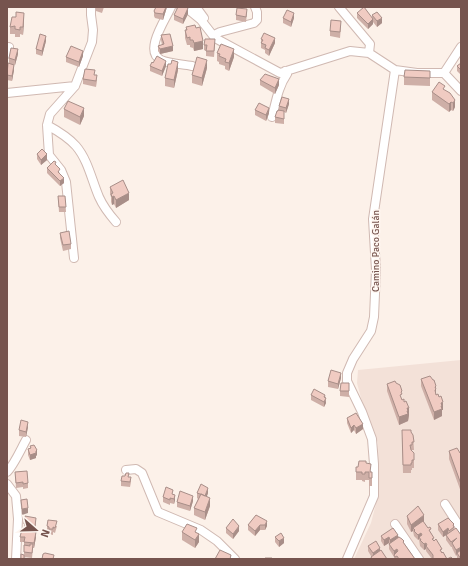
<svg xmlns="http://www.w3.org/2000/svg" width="468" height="566" font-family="Signika,sans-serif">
	<rect width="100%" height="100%" fill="#fcf1e9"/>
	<!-- residential -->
	<path fill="#f3e1d8" d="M 461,360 L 461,559 L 354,559 L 371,523 L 379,492 L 378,443 L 361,398 L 357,383 L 358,370 Z"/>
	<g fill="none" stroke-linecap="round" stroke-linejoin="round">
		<defs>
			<path id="minor" d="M 171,7 C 166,19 143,51 161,60 C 170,64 183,64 192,66
				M 181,7 L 190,11 L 201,20 L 215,38 L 280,73 L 350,51 L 369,53 L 395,70 L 417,73 L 444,73 L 461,91
				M 196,7 L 204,18
				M 339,7 L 370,44 L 369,53
				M 215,38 L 216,34 L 220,32 L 254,23 L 257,20 L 257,12 L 255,7
				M 7,54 L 9,47
				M 444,73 L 461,47
				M 7,93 L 75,86
				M 272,117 C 276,102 278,87 287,74 L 285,71
				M 47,125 C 58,131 68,137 76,146 C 88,160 92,181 99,197 C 103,206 109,214 116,222
				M 74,258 L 66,182 L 61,170 L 49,155 L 47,125 L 50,114 L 75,86 L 92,42 L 93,30 L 91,15 L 91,7
				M 126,470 L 136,469 L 142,473 L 158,512 L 201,530 L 217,541 L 235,559
				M 7,472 C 14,465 21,449 26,440
				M 7,484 L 16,496 L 18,519 L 16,559
				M 445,504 L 461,529
				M 395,524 L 419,559
				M 347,559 L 374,496 L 374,464 L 372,439 L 362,412 L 347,381 L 347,373 L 353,359 L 371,331 L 374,317 L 376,270 L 373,219 L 395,70"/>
		</defs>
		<!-- minor casing -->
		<use href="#minor" stroke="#d0b9b2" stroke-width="10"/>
		<!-- minor -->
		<use href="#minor" stroke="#fff" stroke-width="8"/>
	</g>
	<!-- wall -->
	<path fill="#ceafa7" d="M 96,7 L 104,7 L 102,13 L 96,11 Z
		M 156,7 L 167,7 L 163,20 L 155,18 L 154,16 L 154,11 Z
		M 357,13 L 372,17 L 372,15 L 382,23 L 377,27 L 373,22 L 373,24 L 368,29 L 357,18 Z
		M 188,14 L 183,24 L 174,20 L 174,15 Z
		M 247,14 L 246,22 L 236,20 L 236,15 Z
		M 283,18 L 294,18 L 291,27 L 283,23 Z
		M 24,21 L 23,35 L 20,34 L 20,37 L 15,37 L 15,34 L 10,34 L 10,27 Z
		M 341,26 L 340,38 L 330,36 L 330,31 Z
		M 186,27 L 203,49 L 194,51 L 193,48 L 190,47 L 190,45 L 187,45 L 185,38 L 185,30 L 186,30 Z
		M 161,35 L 173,51 L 160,54 L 158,51 L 158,46 L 162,45 L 161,40 Z
		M 261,39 L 275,43 L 269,56 L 265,53 L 265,50 L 261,48 Z
		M 46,41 L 42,56 L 36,54 L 36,49 Z
		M 215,44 L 214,57 L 206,56 L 206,51 L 204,50 L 204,45 Z
		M 217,53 L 234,57 L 229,71 L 225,69 L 225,66 L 219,64 L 219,62 L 217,61 Z
		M 18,54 L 15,65 L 14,65 L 14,70 L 12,81 L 7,80 L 7,66 L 9,63 L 9,58 Z
		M 83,56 L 79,67 L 66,62 L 66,57 Z
		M 153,63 L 166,66 L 162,76 L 150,71 L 150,66 Z
		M 461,63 L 461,75 L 457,71 L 457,66 Z
		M 207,68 L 202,86 L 192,83 L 192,75 Z
		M 178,70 L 174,88 L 165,86 L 165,78 Z
		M 430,71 L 430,86 L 404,85 L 404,77 Z
		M 95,75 L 97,81 L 96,87 L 83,84 L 83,79 Z
		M 260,80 L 279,85 L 275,94 L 260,85 Z
		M 445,90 L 455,107 L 453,111 L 451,110 L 449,112 L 432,100 L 432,92 Z
		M 289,104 L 286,113 L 284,112 L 284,124 L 275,123 L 275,117 L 279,110 L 279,106 Z
		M 64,109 L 84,116 L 80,125 L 64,117 Z
		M 255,110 L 269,113 L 266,121 L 255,115 Z
		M 37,154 L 47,160 L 41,165 L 37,159 Z
		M 56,165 L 64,183 L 60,186 L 47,173 L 47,168 Z
		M 110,187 L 129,200 L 116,208 L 114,204 L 112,205 L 111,202 L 111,197 L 110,194 Z
		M 58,196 L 65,196 L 66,212 L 59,212 Z
		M 60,233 L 71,244 L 71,249 L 63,251 L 60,238 Z
		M 341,378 L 338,389 L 328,387 L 328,381 Z
		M 421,379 L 436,394 L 443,410 L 442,410 L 442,416 L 434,420 L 421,386 Z
		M 349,383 L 349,397 L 340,396 L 340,391 Z
		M 387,384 L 402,399 L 409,415 L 408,421 L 399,425 L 387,391 Z
		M 311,395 L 325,398 L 326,403 L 324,407 L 311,400 Z
		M 347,418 L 363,429 L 356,434 L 354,430 L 351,433 L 347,423 Z
		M 28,427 L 26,437 L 19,436 L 19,430 Z
		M 411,432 L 413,435 L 414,450 L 412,450 L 412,452 L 414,453 L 414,468 L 412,468 L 412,470 L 411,470 L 411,473 L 403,473 L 402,438 Z
		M 30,446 L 37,455 L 36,456 L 36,458 L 30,460 L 28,455 L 28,449 L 30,448 Z
		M 449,451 L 461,452 L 461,492 L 449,459 Z
		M 366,463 L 371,472 L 372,472 L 372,486 L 369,486 L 369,480 L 365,480 L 365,482 L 362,481 L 362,480 L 356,480 L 356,467 L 358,467 Z
		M 15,472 L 28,483 L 28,488 L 23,489 L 23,487 L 16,488 Z
		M 129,477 L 131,482 L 130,487 L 121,486 L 121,481 Z
		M 197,493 L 208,493 L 207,496 L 210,506 L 205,520 L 194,515 L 194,508 L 198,499 L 197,498 Z
		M 173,494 L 175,500 L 174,504 L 170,503 L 170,505 L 163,502 L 163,497 Z
		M 193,501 L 190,511 L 177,507 L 177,502 Z
		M 256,515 L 267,526 L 265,530 L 260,530 L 255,536 L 248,530 L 248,525 Z
		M 407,516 L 424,523 L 431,533 L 434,541 L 447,559 L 453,559 L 432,559 L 426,551 L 426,549 L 424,550 L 420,546 L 419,539 L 418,540 L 414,536 L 413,531 L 411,532 L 407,524 Z
		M 36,523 L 35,531 L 25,530 L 25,531 L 36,537 L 34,548 L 33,548 L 32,558 L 24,557 L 21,559 L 24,555 L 24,542 L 20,542 L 20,537 L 24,529 L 24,524 Z
		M 438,524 L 454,524 L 454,529 L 461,559 L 457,559 L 457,555 L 456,556 L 452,548 L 452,547 L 451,547 L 446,540 L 446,535 L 443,537 L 438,530 Z
		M 47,526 L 57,526 L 55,533 L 53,532 L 53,535 L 49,534 L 49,532 L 47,532 Z
		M 226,528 L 239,531 L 233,539 L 226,533 Z
		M 182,532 L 197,533 L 199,542 L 195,548 L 182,540 Z
		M 381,536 L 398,538 L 404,543 L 415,559 L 394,559 L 394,557 L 389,549 L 389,543 L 384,546 L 381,541 Z
		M 275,537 L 284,543 L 279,547 L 275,542 Z
		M 368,546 L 380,550 L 387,559 L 371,559 L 371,556 L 368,551 Z"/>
	<!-- shaded-wall -->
	<path fill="#a88e88" d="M 166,7 L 167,7 L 163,20 L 163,14 Z
		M 188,8 L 188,14 L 183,24 L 183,19 Z
		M 24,13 L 24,21 L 23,35 L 23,27 Z
		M 294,13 L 294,18 L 291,27 L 291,22 Z
		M 382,18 L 382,23 L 377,27 L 377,21 Z
		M 373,19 L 373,24 L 368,29 L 368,24 Z
		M 46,36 L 46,41 L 42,56 L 42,51 Z
		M 275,38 L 275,43 L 269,56 L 269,50 Z
		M 203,41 L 203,49 L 194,51 L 194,43 Z
		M 173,46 L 173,51 L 160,54 L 160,49 Z
		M 18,49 L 18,54 L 15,65 L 15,60 Z
		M 234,49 L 234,57 L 229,71 L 229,63 Z
		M 83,51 L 83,56 L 79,67 L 79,62 Z
		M 207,60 L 207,68 L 202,86 L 202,78 Z
		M 166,61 L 166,66 L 162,76 L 162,71 Z
		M 178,62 L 178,70 L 174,88 L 174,80 Z
		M 14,65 L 14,70 L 12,81 L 12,76 Z
		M 279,79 L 279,85 L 275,94 L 275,88 Z
		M 289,99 L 289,104 L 286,113 L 286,108 Z
		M 455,100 L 455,107 L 453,111 L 453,103 Z
		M 451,102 L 451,110 L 449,112 L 449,104 Z
		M 84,108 L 84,116 L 80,125 L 80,117 Z
		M 269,108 L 269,113 L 266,121 L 266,115 Z
		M 47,154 L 47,160 L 41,165 L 41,160 Z
		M 64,178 L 64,183 L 60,186 L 60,181 Z
		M 129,193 L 129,200 L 116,208 L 116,200 Z
		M 114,196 L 114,204 L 112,205 L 112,197 Z
		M 341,373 L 341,378 L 338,389 L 338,384 Z
		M 436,386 L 436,394 L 435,397 L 435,387 Z
		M 325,395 L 326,403 L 324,407 L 324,397 Z
		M 443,402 L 443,410 L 442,410 L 442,416 L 434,420 L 434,412 L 441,403 Z
		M 407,408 L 409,408 L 409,415 L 408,421 L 399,425 L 399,417 Z
		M 28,422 L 28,427 L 26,437 L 26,432 Z
		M 363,424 L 363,429 L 356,434 L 356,428 Z
		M 354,425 L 354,430 L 351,433 L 351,428 Z
		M 37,450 L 37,455 L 36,456 L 36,458 L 30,460 L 30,455 L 36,451 Z
		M 8,456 L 8,464 L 7,465 L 7,457 Z
		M 208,488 L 208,493 L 205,501 L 205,496 Z
		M 175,495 L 175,500 L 174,504 L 174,499 Z
		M 193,496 L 193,501 L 190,511 L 190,506 Z
		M 210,498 L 210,506 L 205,520 L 205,512 Z
		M 28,508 L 28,513 L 22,515 L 22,509 Z
		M 424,515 L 424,523 L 413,528 L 413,531 L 411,532 L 411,525 Z
		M 267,521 L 267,526 L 265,530 L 265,525 Z
		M 260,525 L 260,530 L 255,536 L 255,531 Z
		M 239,526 L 239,531 L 233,539 L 233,534 Z
		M 448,528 L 448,534 L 443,537 L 443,532 Z
		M 36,532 L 36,537 L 34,548 L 34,543 Z
		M 421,533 L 421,538 L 419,537 L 419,539 L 418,540 L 418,535 Z
		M 199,534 L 199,542 L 195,548 L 195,540 Z
		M 398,535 L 398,540 L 390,545 L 390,540 Z
		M 389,537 L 389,543 L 384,546 L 384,540 Z
		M 284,538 L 284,543 L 279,547 L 279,541 Z
		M 426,543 L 426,549 L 424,550 L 424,544 Z
		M 461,547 L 461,552 L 457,553 L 456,556 L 456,550 Z
		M 380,548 L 380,553 L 373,558 L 373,553 Z
		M 397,549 L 397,554 L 394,555 L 394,557 L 394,551 Z"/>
	<!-- building -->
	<path fill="#f0cbc2" stroke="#a88e88" d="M 156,7 L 166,7 L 163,14 L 155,13 L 154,11 Z
		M 178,7 L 185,7 L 188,8 L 183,19 L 174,15 Z
		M 364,7 L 373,19 L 368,24 L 357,13 Z
		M 237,8 L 247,9 L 246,17 L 236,15 Z
		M 287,10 L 294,13 L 291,22 L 283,18 Z
		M 16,12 L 24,13 L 23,27 L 20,27 L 20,30 L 15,29 L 15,26 L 10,27 L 12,17 L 16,17 Z
		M 377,12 L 382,18 L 377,21 L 372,15 Z
		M 331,20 L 341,21 L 340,32 L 330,31 Z
		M 195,25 L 196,28 L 200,27 L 203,41 L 194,43 L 193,40 L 190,40 L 190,37 L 187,38 L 185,30 L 187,30 L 186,27 Z
		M 264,33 L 275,38 L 269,50 L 265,48 L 266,45 L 261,43 L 263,40 L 261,39 Z
		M 40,34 L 46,36 L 42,51 L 36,49 Z
		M 170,34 L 173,46 L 160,49 L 158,46 L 164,44 L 161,35 Z
		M 205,39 L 215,39 L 214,51 L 206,51 L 207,45 L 204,45 Z
		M 221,44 L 234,49 L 229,63 L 225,62 L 226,59 L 219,56 L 220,54 L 217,53 Z
		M 71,46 L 83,51 L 79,62 L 66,57 Z
		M 11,48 L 18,49 L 15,60 L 9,58 Z
		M 157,56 L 166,61 L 162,71 L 150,66 L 152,62 L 153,63 Z
		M 197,57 L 207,60 L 202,78 L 192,75 Z
		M 172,60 L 178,62 L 174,80 L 165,78 L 168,64 L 171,64 Z
		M 8,63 L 14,65 L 12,76 L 7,75 Z
		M 461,63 L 461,70 L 457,66 Z
		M 85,69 L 95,70 L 94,75 L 97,75 L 96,81 L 83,79 Z
		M 405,70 L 430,71 L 430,78 L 404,77 Z
		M 265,74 L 279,79 L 275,88 L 260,80 Z
		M 439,82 L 445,86 L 443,89 L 450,93 L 455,100 L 453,103 L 451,102 L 449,104 L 432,92 Z
		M 282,97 L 289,99 L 286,108 L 279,106 Z
		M 68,101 L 84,108 L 80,117 L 64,109 Z
		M 259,103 L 269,108 L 266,115 L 255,110 Z
		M 278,110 L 284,111 L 284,119 L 275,117 L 277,111 L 278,111 Z
		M 42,149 L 47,154 L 41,160 L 37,154 Z
		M 54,161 L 56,162 L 55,164 L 60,169 L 58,172 L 64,178 L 60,181 L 47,168 Z
		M 123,180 L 129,193 L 116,200 L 114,196 L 112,197 L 111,194 L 113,193 L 110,187 Z
		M 58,196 L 65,196 L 66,207 L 59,207 Z
		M 69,231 L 71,244 L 63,245 L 60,233 Z
		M 331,370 L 341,373 L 338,384 L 328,381 Z
		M 430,376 L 433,380 L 434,380 L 436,386 L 435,387 L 436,389 L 435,390 L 436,395 L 438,394 L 439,397 L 441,396 L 443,402 L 441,403 L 442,406 L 441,406 L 442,409 L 434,412 L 421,379 Z
		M 395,381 L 396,383 L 400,385 L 402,391 L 401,392 L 402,394 L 400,395 L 402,400 L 404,399 L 404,402 L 406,401 L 409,408 L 407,408 L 408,411 L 407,411 L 408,414 L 399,417 L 387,384 Z
		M 341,383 L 349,383 L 349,391 L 340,391 Z
		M 314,389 L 325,395 L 324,397 L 326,398 L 324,402 L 311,395 Z
		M 356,413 L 363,424 L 356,428 L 354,425 L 351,428 L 347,418 Z
		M 21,420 L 28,422 L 26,432 L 19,430 Z
		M 402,430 L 411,430 L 411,432 L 413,435 L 414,442 L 412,442 L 412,445 L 410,445 L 411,450 L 414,453 L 414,460 L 412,460 L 412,463 L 411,463 L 411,465 L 403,465 Z
		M 34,445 L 37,450 L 36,451 L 36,453 L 30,455 L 28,449 L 31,448 L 30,446 Z
		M 457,448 L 460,453 L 461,452 L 461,484 L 449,451 Z
		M 359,461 L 366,461 L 366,463 L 371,464 L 370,472 L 372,472 L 372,478 L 369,478 L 369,472 L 365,472 L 365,474 L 362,474 L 362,472 L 356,472 L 356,467 L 358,467 Z
		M 27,471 L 28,483 L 23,484 L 23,482 L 16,483 L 15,472 Z
		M 126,473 L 129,473 L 128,477 L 131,477 L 130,482 L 121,481 L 122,476 L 125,476 Z
		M 201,484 L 208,488 L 205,496 L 201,494 L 200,494 L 197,493 Z
		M 166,487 L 173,490 L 172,494 L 175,495 L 174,499 L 170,498 L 170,500 L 163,497 Z
		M 180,491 L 193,496 L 190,506 L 177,502 Z
		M 201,494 L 210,498 L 205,512 L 194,508 Z
		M 27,499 L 28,508 L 22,509 L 21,500 Z
		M 418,506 L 424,515 L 411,525 L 407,516 Z
		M 256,515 L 267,521 L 265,525 L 260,525 L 255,531 L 248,525 Z
		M 25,516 L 36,518 L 35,526 L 24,524 Z
		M 448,518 L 454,524 L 453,525 L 454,527 L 449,531 L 448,528 L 443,532 L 438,524 Z
		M 233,519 L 239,526 L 233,534 L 226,528 Z
		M 48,520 L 57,521 L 55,528 L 53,527 L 53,529 L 49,529 L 49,527 L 47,526 Z
		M 423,521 L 428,528 L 430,527 L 431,529 L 429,530 L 434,538 L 432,539 L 434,541 L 436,539 L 442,549 L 440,550 L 442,553 L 443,552 L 447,559 L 451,557 L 453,559 L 433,559 L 433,555 L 426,546 L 427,545 L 426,543 L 424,544 L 420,540 L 421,540 L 419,537 L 422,535 L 421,533 L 418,535 L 414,531 L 415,530 L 413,528 Z
		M 187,524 L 197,528 L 195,532 L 199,534 L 195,540 L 182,532 Z
		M 393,528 L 398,535 L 390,540 L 389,537 L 384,540 L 381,536 Z
		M 456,528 L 461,535 L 461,547 L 456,550 L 452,543 L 457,538 L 451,542 L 446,535 Z
		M 22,529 L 25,529 L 25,531 L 36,532 L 34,543 L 24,542 L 25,537 L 20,537 Z
		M 281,533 L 284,538 L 279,541 L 275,537 Z
		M 399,537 L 402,539 L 404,541 L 403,542 L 415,559 L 399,559 L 397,556 L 395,557 L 394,555 L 398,551 L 397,549 L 394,551 L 389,544 Z
		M 376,541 L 380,548 L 373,553 L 368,546 Z
		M 30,544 L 33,544 L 32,553 L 24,552 L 24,545 L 30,546 Z
		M 220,550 L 231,555 L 230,559 L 215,559 Z
		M 381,550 L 387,559 L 372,559 L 371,557 Z
		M 461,550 L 461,559 L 457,553 Z
		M 45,553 L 54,555 L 53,559 L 42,559 L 43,554 Z
		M 21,554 L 24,555 L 24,558 L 28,559 L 21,559 Z
		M 265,558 L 272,558 L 272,559 L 265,559 Z"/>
	<g text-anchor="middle" stroke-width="3" stroke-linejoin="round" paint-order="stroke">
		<!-- street labels -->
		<g font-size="10" fill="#76544e" stroke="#fef6f0">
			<text transform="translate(375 251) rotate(-90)" y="4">Camino Paco Galán</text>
		</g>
	</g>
	<!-- border -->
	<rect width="468" height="566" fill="none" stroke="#76544e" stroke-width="16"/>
	<!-- north arrow -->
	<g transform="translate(36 530) rotate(110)" stroke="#fef6f0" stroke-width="3" paint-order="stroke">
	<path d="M0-3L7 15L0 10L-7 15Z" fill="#76544e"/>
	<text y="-6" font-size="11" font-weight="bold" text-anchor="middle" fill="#76544e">N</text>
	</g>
</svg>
